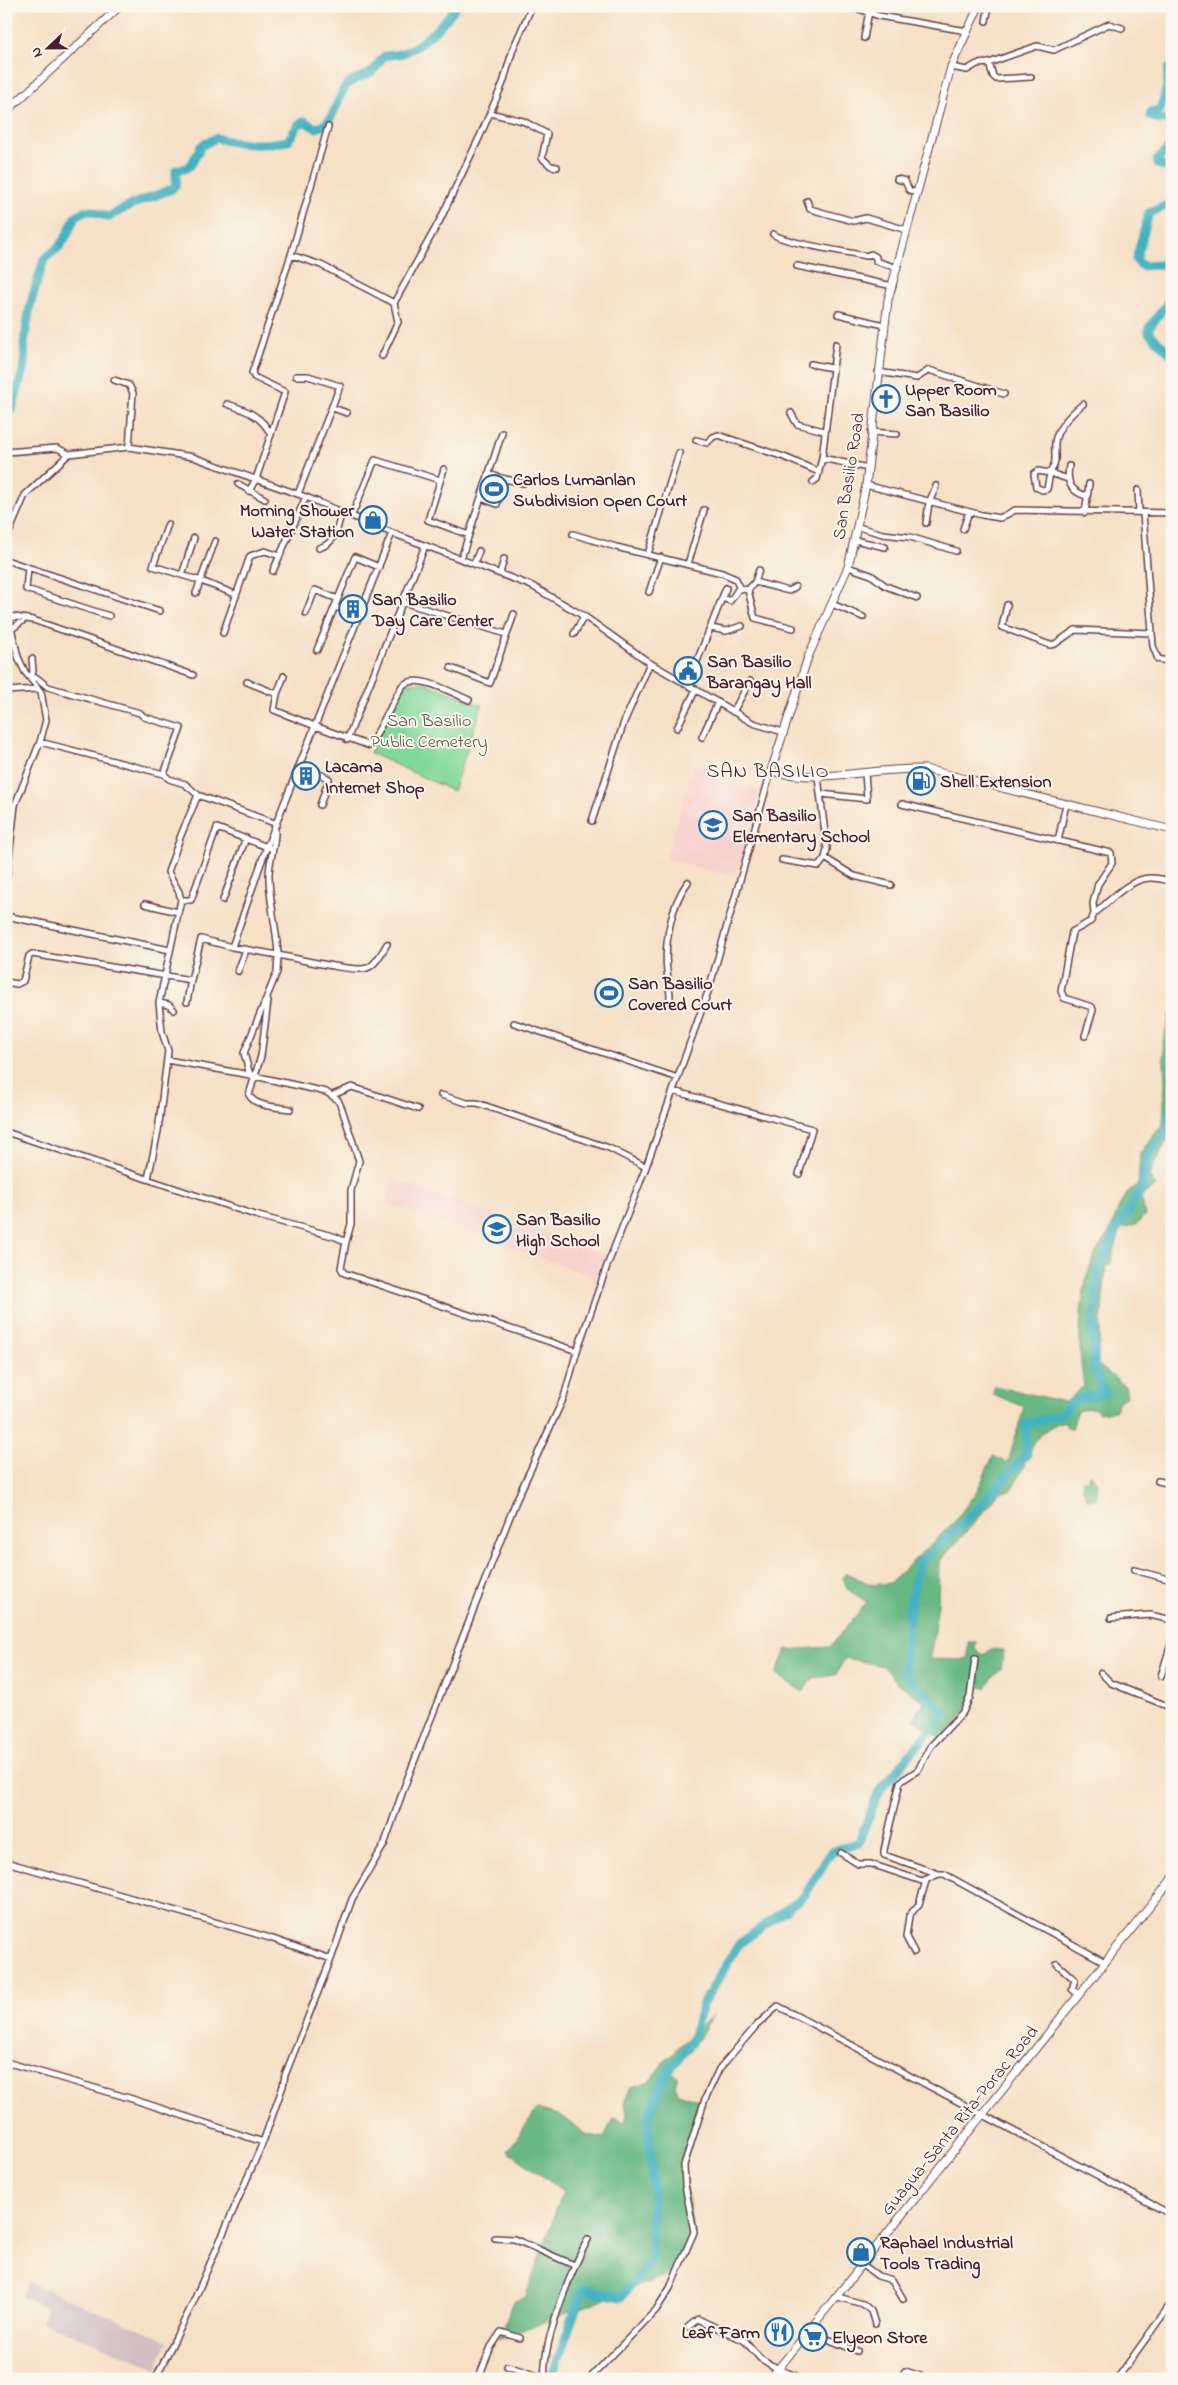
<svg xmlns="http://www.w3.org/2000/svg" width="1178" height="2385" font-family="'Indie Flower',sans-serif">
	<rect width="100%" height="100%" fill="#fbf7ec"/>
	<filter id="ink" filterUnits="userSpaceOnUse"><feTurbulence type="fractalNoise" baseFrequency=".02" numOctaves="2"/><feDisplacementMap in="SourceGraphic" scale="10" xChannelSelector="R" yChannelSelector="G"/><feConvolveMatrix kernelMatrix="1 2 1 2 8 2 1 2 1" color-interpolation-filters="sRGB"/></filter>
	<filter id="wash" filterUnits="userSpaceOnUse"><feTurbulence type="fractalNoise" baseFrequency=".0096" numOctaves="4" result="noise"/><feDisplacementMap in="SourceGraphic" scale="20" xChannelSelector="R" yChannelSelector="G"/><feGaussianBlur stdDeviation="1.12" result="paint"/><feColorMatrix in="noise" values="0 0 0 0 0 0 0 0 0 0 0 0 0 0 0 0 0 1.4 0 .05"/><feComposite in="paint" operator="in"/></filter>
	<g filter="url(#wash)">
		<rect width="100%" height="100%" fill="#f6e0c6"/>
		<!-- built -->
		<path fill="#f7d0cc" d="M 694,764 L 717,769 L 715,778 L 760,791 L 736,877 L 666,859 Z
			M 394,1179 L 607,1255 L 597,1283 L 591,1280 L 592,1276 L 386,1203 Z"/>
		<!-- industrial -->
		<path fill="#d2bec3" d="M 28,2282 L 168,2341 L 157,2368 L 41,2322 L 47,2307 L 22,2297 Z"/>
		<!-- green -->
		<path fill="#81d89c" stroke="#667c64" d="M 491,476 L 503,480 L 497,502 L 484,498 Z
			M 406,683 L 425,683 L 482,705 L 453,791 L 370,753 Z"/>
		<!-- forest -->
		<path fill="#68b884" stroke="#596c58" d="M 1171,1012 L 1172,1132 L 1154,1164 L 1149,1177 L 1156,1186 L 1141,1196 L 1145,1215 L 1136,1225 L 1121,1228 L 1110,1265 L 1106,1266 L 1097,1364 L 1125,1386 L 1127,1396 L 1119,1401 L 1115,1411 L 1099,1413 L 1096,1409 L 1090,1408 L 1077,1411 L 1072,1429 L 1066,1426 L 1065,1421 C 1024,1433 1032,1463 1010,1491 L 999,1492 L 991,1504 L 939,1562 L 938,1604 L 930,1659 L 968,1660 L 968,1642 L 976,1642 L 975,1650 L 984,1655 L 991,1649 L 1004,1650 L 1001,1669 L 992,1678 L 986,1688 L 973,1686 C 969,1712 959,1721 941,1739 L 914,1719 L 924,1701 L 898,1683 L 883,1666 L 845,1658 L 836,1675 L 813,1678 L 803,1692 L 776,1674 L 786,1650 L 830,1647 L 867,1602 L 847,1589 L 843,1577 L 846,1573 L 873,1585 L 890,1583 L 956,1520 L 978,1489 L 993,1456 L 1008,1463 L 1024,1407 L 993,1394 L 995,1386 L 1065,1402 L 1084,1386 C 1077,1346 1078,1292 1095,1254 C 1100,1245 1107,1237 1111,1228 C 1120,1207 1119,1198 1138,1184 L 1140,1153 L 1163,1124 L 1165,1083 L 1163,1041 Z
			M 1089,1474 L 1092,1475 L 1098,1486 L 1096,1499 L 1087,1499 L 1082,1486 L 1083,1480 L 1087,1481 Z
			M 713,2015 L 698,2040 L 669,2071 L 678,2076 L 675,2086 L 678,2093 L 702,2101 L 683,2165 L 693,2231 L 672,2273 L 499,2339 L 514,2301 L 525,2298 L 563,2191 L 508,2151 L 537,2109 L 562,2116 L 585,2134 L 604,2138 L 613,2118 L 625,2122 L 627,2115 L 625,2100 L 631,2087 L 648,2082 L 669,2056 Z"/>
		<g fill="none" stroke-linecap="round" stroke-linejoin="round">
			<!-- stream -->
			<path stroke="#43b1c0" stroke-width="1" d="M 6,458 L 62,456"/>
			<!-- river -->
			<path stroke="#43b1c0" stroke-width="9" d="M 1172,67 L 1169,69 L 1167,88 L 1160,110 L 1151,112 L 1150,116 L 1159,120 L 1167,119 L 1172,129
				M 1172,138 L 1168,149 L 1157,160 L 1158,164 L 1172,170
				M 1172,203 L 1149,213 L 1136,260 L 1142,266 L 1172,264
				M 1172,291 L 1166,305 L 1149,328 L 1149,333 L 1172,355
				M 6,416 L 13,406 L 25,364 L 24,343 L 30,306 L 44,259 L 59,247 L 67,235 L 75,217 L 84,211 L 92,211 L 108,217 L 133,204 L 172,189 L 176,184 L 176,170 L 184,169 L 191,165 L 201,146 L 216,138 C 239,145 263,146 288,141 L 298,125 L 304,121 L 316,128 C 336,124 335,99 346,86 C 352,78 362,78 370,73 C 376,70 379,60 385,56 C 391,55 399,55 405,52 C 422,46 446,21 456,6
				M 1172,1039 L 1172,1076
				M 551,2379 L 583,2289 L 621,2297 L 650,2263 L 651,2255 L 653,2190 L 648,2118 L 667,2073 L 691,2043 L 702,2005 L 739,1944 L 805,1895 L 831,1852 L 859,1842 L 878,1793 L 945,1713 L 905,1674 L 909,1610 L 919,1563 L 970,1517 L 1027,1454 L 1026,1424 L 1060,1415 L 1074,1400 L 1105,1393 L 1095,1372 L 1093,1326 L 1098,1275 L 1117,1229 L 1141,1191 L 1148,1155 L 1167,1132 L 1172,1104"/>
		</g>
	</g>
	<g filter="url(#ink)">
		<g fill="none" stroke-linecap="round" stroke-linejoin="round">
			<defs>
				<path id="street" d="M 817,6 L 859,9 L 879,16 L 967,31
					M 986,21 L 989,6
					M 864,38 L 870,6
					M 989,63 L 993,76 L 996,79 L 1031,77
					M 951,67 L 967,70 L 977,64 L 989,63 L 1037,46 L 1054,50 L 1109,24 L 1122,28
					M 490,113 L 523,121 L 547,134 L 542,158 L 551,166 L 557,167
					M 897,179 L 905,181 L 909,190 L 917,193
					M 807,201 L 810,209 L 853,221 L 866,218 L 907,230
					M 773,234 C 784,243 848,252 866,256 L 871,254 L 876,257 L 876,261 L 897,268
					M 291,255 L 321,265 L 394,303
					M 797,266 L 893,286
					M 838,314 L 884,325
					M 382,356 L 398,322 L 394,303 L 440,220 L 480,136 L 503,83 L 513,49 L 532,6
					M 811,364 L 832,368
					M 878,372 L 917,378 L 929,370 L 1004,394
					M 296,376 L 308,376 L 340,386 L 298,494
					M 114,380 L 129,385 L 133,393 L 129,447
					M 227,404 C 246,410 262,416 271,435
					M 333,408 L 347,413
					M 791,413 L 797,424 L 824,431
					M 871,432 L 897,434
					M 696,440 L 707,443 L 713,437 L 718,435 L 784,457 L 819,472
					M 6,452 L 57,448 L 69,454
					M 822,458 L 868,468
					M 1069,466 C 1066,483 1071,492 1087,496
					M 444,469 L 428,520 L 469,535
					M 505,479 L 523,483
					M 1068,479 L 1050,473 L 1047,489 L 1042,490 L 1036,487 L 1034,474 L 1038,471 L 1050,473 C 1058,460 1054,456 1055,443 C 1056,428 1072,413 1083,404
					M 813,482 L 817,479 L 822,458 L 836,344
					M 238,484 L 265,499
					M 866,485 L 982,515 L 1000,518 L 1015,510 L 1172,513
					M 1138,490 L 1139,512
					M 249,491 L 256,479 L 285,392 L 254,377 L 252,373 L 291,255 L 328,127
					M 481,498 L 497,504 L 505,479 L 488,474
					M 1085,513 L 1089,484
					M 1143,513 L 1153,646 L 1158,659 L 1172,662
					M 352,515 L 375,460 L 440,480
					M 926,523 L 929,503 L 936,486
					M 168,524 L 153,566 L 201,581 L 235,594
					M 858,527 L 883,534 L 910,537 L 956,551
					M 963,529 L 969,512
					M 392,533 L 315,726 L 370,746 L 402,686 C 418,672 452,693 469,700
					M 573,534 L 616,547 L 722,573 L 736,579 L 739,588
					M 6,540 L 25,495 L 69,454 L 129,447 L 193,457 L 306,497 L 392,533 L 532,586 L 584,616 L 650,663 L 753,723 L 783,732
					M 855,540 L 885,547
					M 319,548 C 337,543 337,527 342,511
					M 648,554 L 679,453
					M 461,559 L 502,433
					M 6,560 L 160,611
					M 474,564 L 479,551
					M 688,564 L 704,510
					M 848,567 L 871,575 L 886,586 L 917,598
					M 28,568 L 26,589 L 109,616
					M 273,571 L 306,497
					M 500,573 L 504,559
					M 182,575 L 194,538
					M 755,582 L 759,570
					M 748,590 L 755,618 L 793,628
					M 748,590 L 755,582 L 789,591 L 795,587
					M 649,592 L 661,557
					M 196,593 L 215,541
					M 723,598 L 730,601 L 739,588 L 748,590
					M 403,602 L 506,634
					M 832,604 L 863,617
					M 1007,605 L 1002,627 L 1050,645 L 1055,644 L 1075,630 L 1152,633
					M 6,606 L 18,657 L 25,672 L 41,692 L 46,720 L 40,742 L 15,805 L 6,884
					M 335,607 L 359,616
					M 306,613 L 315,590 L 338,599
					M 9,616 L 33,620 L 193,675
					M 711,628 L 726,631 L 742,626
					M 12,629 L 25,619
					M 223,633 L 250,556 L 265,551 L 280,556
					M 574,634 L 584,616
					M 317,650 L 355,557 L 379,567
					M 32,659 L 33,671 L 31,678 L 37,678 L 48,687 L 140,713 L 144,717 L 181,728 L 164,774
					M 451,668 L 490,683 L 514,614
					M 688,684 L 726,588
					M 6,691 L 38,689
					M 277,694 L 284,676
					M 733,712 L 750,681
					M 677,728 L 696,689
					M 702,737 L 718,702
					M 347,740 L 425,546
					M 40,742 L 164,774 L 169,779 L 185,784 L 198,795 L 277,824
					M 301,764 L 329,779 L 320,805
					M 818,777 L 827,849 L 825,858 L 854,876 L 891,885
					M 821,794 L 867,799 L 865,773
					M 902,804 L 1111,853 L 1112,863 L 1098,884 L 1093,903 L 1094,914 L 1091,921 L 1072,932 L 1061,991 L 1064,998 L 1092,1007 L 1093,1010 L 1085,1036
					M 592,821 L 624,722 L 650,663
					M 275,829 C 276,846 268,861 269,879 C 270,904 277,930 278,955 C 295,958 354,973 367,968 C 376,965 382,952 387,944
					M 1058,841 L 1066,804
					M 782,860 L 819,866 L 825,858
					M 181,900 L 191,900 L 217,828 L 270,848
					M 223,900 L 246,838
					M 145,904 L 178,912
					M 1094,914 C 1109,902 1130,877 1152,878 C 1158,878 1165,880 1172,881
					M 6,916 L 170,950
					M 232,947 L 278,955 L 277,972 L 244,1053 L 250,1075
					M 238,971 L 246,950
					M 6,982 L 17,984 L 23,981 L 29,956 L 32,954 L 191,980 L 201,939 L 232,947 L 267,846 L 315,726 L 274,710 L 277,694 L 247,682
					M 670,998 C 670,989 668,980 667,971 C 664,944 671,904 688,882
					M 268,1001 L 261,1056 L 249,1095 C 255,1107 278,1107 290,1109
					M 187,1002 L 191,980
					M 159,1003 L 169,1005 L 174,1010
					M 514,1023 L 678,1078
					M 167,1060 L 250,1075 L 326,1092 L 338,1100 L 342,1109 L 359,1161 L 351,1190 L 351,1224 L 346,1242
					M 673,1091 L 812,1129 L 799,1174
					M 333,1095 L 352,1087 L 418,1109
					M 441,1095 L 467,1103 L 477,1103 L 609,1148 L 646,1167
					M 6,1132 L 255,1215 L 336,1237 L 346,1242 L 341,1268 L 344,1273 L 577,1351
					M 148,1179 L 158,1131 L 168,1051 L 162,1032 L 159,1003 L 181,900 L 179,892 L 168,872 L 181,835 L 198,795
					M 1158,1481 L 1172,1484
					M 1134,1570 L 1172,1580
					M 1111,1618 L 1150,1615 L 1172,1620
					M 1101,1673 L 1111,1683 L 1172,1708
					M 1161,1676 L 1172,1641
					M 841,1853 L 858,1864 L 871,1864 L 922,1881 L 939,1874 L 944,1874 L 1105,1962
					M 6,1862 L 270,1938 L 331,1959
					M 939,1874 L 884,1855 L 884,1850 L 900,1782 L 918,1770 L 930,1747 L 963,1712 L 970,1697 L 975,1659
					M 914,1952 L 906,1937 L 909,1916 L 919,1904 L 926,1881
					M 1057,1964 L 1075,1980 L 1072,1989 L 1079,1995
					M 6,2062 L 129,2098 L 263,2142
					M 495,2238 L 514,2239 L 574,2265
					M 863,2265 L 878,2276 L 892,2280 L 903,2299
					M 838,2297 L 863,2304 L 871,2311 L 875,2324
					M 688,2327 L 698,2319 L 745,2341 L 760,2358 L 778,2369 L 803,2379
					M 808,2331 L 857,2351
					M 507,2366 L 544,2378
					M 155,2379 L 192,2305 L 263,2142 L 283,2086 L 285,2075 L 331,1959 L 352,1899 L 384,1845 L 405,1785 L 516,1501 L 564,1397 L 577,1351 L 607,1266 L 646,1167 L 709,989 L 771,771
					M 478,2379 L 491,2347 L 501,2332 L 520,2338
					M 545,2379 C 541,2344 571,2271 588,2239
					M 589,2379 L 656,2310 L 670,2288 L 694,2232 L 685,2185 L 684,2165 L 705,2099 L 719,2069 L 756,2026 L 778,2006 L 1172,2215
					M 900,2379 L 905,2371 L 930,2379
					M 1117,2379 L 1172,2302"/>
				<path id="secondary" d="M 979,6 L 951,67 L 888,300 L 866,485 L 848,567 L 808,657 L 771,771 C 826,784 871,767 925,769 L 1172,830
					M 6,112 L 120,6
					M 770,2379 L 1172,1879"/>
			</defs>
			<!-- street casing -->
			<use href="#street" stroke="#643c42" stroke-width="8"/>
			<!-- secondary casing -->
			<use href="#secondary" stroke="#643c42" stroke-width="9"/>
			<!-- street -->
			<use href="#street" stroke="#fff" stroke-width="5"/>
			<!-- secondary -->
			<use href="#secondary" stroke="#fff" stroke-width="7"/>
		</g>
	</g>
	<!-- icons -->
	<defs>
		<symbol id="church-ring" viewBox="-11 -11 22 22"><circle r="9.5" fill="#fbf7ec" stroke="#1f6fb2" stroke-width="1.5"/><path d="M-1.2-6h2.4v3.5h3.3v2.4h-3.3V6h-2.4V-.1h-3.3v-2.4h3.3Z" fill="#1f6fb2"/></symbol>
		<symbol id="stadium-ring" viewBox="-11 -11 22 22"><circle r="9.5" fill="#fbf7ec" stroke="#1f6fb2" stroke-width="1.5"/><path d="M0-5a6.5 5 0 1 0 0 10a6.5 5 0 1 0 0-10ZM-3.5-1.8h7v3.6h-7Z" fill="#1f6fb2"/></symbol>
		<symbol id="shop-ring" viewBox="-11 -11 22 22"><circle r="9.5" fill="#fbf7ec" stroke="#1f6fb2" stroke-width="1.5"/><path d="M-5-2.5h2.3a2.7 3.5 0 0 1 5.4 0H5L5.5 6h-11ZM-1.5-2.5h3a1.5 2.3 0 0 0-3 0Z" fill="#1f6fb2"/></symbol>
		<symbol id="building-ring" viewBox="-11 -11 22 22"><circle r="9.5" fill="#fbf7ec" stroke="#1f6fb2" stroke-width="1.5"/><path d="M-4-6H4V6H1V3H-1V6H-4ZM-2.5-4.3h1.7v1.8h-1.7ZM.8-4.3h1.7v1.8H.8ZM-2.5-1h1.7V.8h-1.7ZM.8-1h1.7V.8H.8Z" fill="#1f6fb2"/></symbol>
		<symbol id="civic-ring" viewBox="-11 -11 22 22"><circle r="9.5" fill="#fbf7ec" stroke="#1f6fb2" stroke-width="1.5"/><path d="M-.6-6.5H3V-4.5H.6V-3L4-1V1h2V6H-6V1h2V-1L-.6-3ZM-1.2 2.5V6h2.4V2.5Z" fill="#1f6fb2"/></symbol>
		<symbol id="fuel-ring" viewBox="-11 -11 22 22"><circle r="9.5" fill="#fbf7ec" stroke="#1f6fb2" stroke-width="1.5"/><path d="M-5.5-6h7V0h2V4h1.3V-2.5L3-4.5l.8-.8L6-3V5H2.5V1h-1V6h-7ZM-4.2-4.7v3.2H.2V-4.7Z" fill="#1f6fb2"/></symbol>
		<symbol id="school-ring" viewBox="-11 -11 22 22"><circle r="9.5" fill="#fbf7ec" stroke="#1f6fb2" stroke-width="1.5"/><path d="M0-5L7-2L0 1L-7-2ZM-4 1L0 2.5L4 1V4Q0 6-4 4Z" fill="#1f6fb2"/></symbol>
		<symbol id="restaurant-ring" viewBox="-11 -11 22 22"><circle r="9.5" fill="#fbf7ec" stroke="#1f6fb2" stroke-width="1.5"/><path d="M-5-6h1v4h1v-4h1v4h1v-4h1v5L-1.5 .5V6h-2V.5L-5-1ZM5-6V6H3V1.5H1.5Q1.5-4 5-6Z" fill="#1f6fb2"/></symbol>
		<symbol id="supermarket-ring" viewBox="-11 -11 22 22"><circle r="9.5" fill="#fbf7ec" stroke="#1f6fb2" stroke-width="1.5"/><path d="M-6-5.5h2.5l.6 2H6L4.5 2H-2.5L-4.4-4H-6ZM-1.5 3.2a1.3 1.3 0 1 0 .1 0ZM3 3.2a1.3 1.3 0 1 0 .1 0Z" fill="#1f6fb2"/></symbol>
	</defs>
	<g fill-rule="evenodd">
		<use href="#church-ring" x="870" y="383" width="32" height="32"/>
		<use href="#stadium-ring" x="478" y="473" width="32" height="32"/>
		<use href="#shop-ring" x="357" y="504" width="32" height="32"/>
		<use href="#building-ring" x="337" y="593" width="32" height="32"/>
		<use href="#civic-ring" x="672" y="655" width="32" height="32"/>
		<use href="#building-ring" x="290" y="760" width="32" height="32"/>
		<use href="#fuel-ring" x="905" y="765" width="32" height="32"/>
		<use href="#school-ring" x="697" y="809" width="32" height="32"/>
		<use href="#stadium-ring" x="593" y="977" width="32" height="32"/>
		<use href="#school-ring" x="481" y="1213" width="32" height="32"/>
		<use href="#shop-ring" x="845" y="2236" width="32" height="32"/>
		<use href="#restaurant-ring" x="763" y="2316" width="32" height="32"/>
		<use href="#supermarket-ring" x="797" y="2321" width="32" height="32"/>
	</g>
	<g text-anchor="middle" stroke-width="4" stroke-linejoin="round" paint-order="stroke">
		<!-- poi labels -->
		<g font-size="18" font-weight="bold" fill="#4a1f2b" stroke="#fbf7ec" text-anchor="start">
			<text x="905" y="395">Upper Room<tspan x="905" dy="21">San Basilio</tspan></text>
			<text x="513" y="485">Carlos Lumanlan<tspan x="513" dy="21">Subdivision Open Court</tspan></text>
			<text x="354" y="516" text-anchor="end">Morning Shower<tspan x="354" dy="21">Water Station</tspan></text>
			<text x="372" y="605">San Basilio<tspan x="372" dy="21">Day Care Center</tspan></text>
			<text x="707" y="667">San Basilio<tspan x="707" dy="21">Barangay Hall</tspan></text>
			<text x="325" y="772">Lacama<tspan x="325" dy="21">Internet Shop</tspan></text>
			<text x="940" y="787">Shell Extension</text>
			<text x="732" y="821">San Basilio<tspan x="732" dy="21">Elementary School</tspan></text>
			<text x="628" y="989">San Basilio<tspan x="628" dy="21">Covered Court</tspan></text>
			<text x="516" y="1225">San Basilio<tspan x="516" dy="21">High School</tspan></text>
			<text x="880" y="2248">Raphael Industrial<tspan x="880" dy="21">Tools Trading</tspan></text>
			<text x="760" y="2338" text-anchor="end">Leaf Farm</text>
			<text x="832" y="2343">Elyeon Store</text>
		</g>
		<!-- street labels -->
		<g font-size="18" fill="#4a1f2b" stroke="#fbf7ec">
			<text transform="translate(848 476) rotate(-81)" y="6">San Basilio Road</text>
			<text transform="translate(959 2120) rotate(-51)" y="6">Guagua-Santa Rita-Porac Road</text>
		</g>
		<!-- park labels -->
		<g font-size="18" fill="#5a564d" stroke="#fbf7ec">
			<text x="429" y="726">San Basilio<tspan x="429" dy="21">Public Cemetery</tspan></text>
		</g>
		<!-- quarter labels -->
		<g font-size="20" letter-spacing="1" fill="#4a1f2b" stroke="#fbf7ec">
			<text x="768" y="777">SAN BASILIO</text>
		</g>
	</g>
	<!-- margin -->
	<rect width="1178" height="2385" fill="none" stroke="#fbf7ec" stroke-width="25"/>
	<!-- north arrow -->
	<g transform="translate(48 48) rotate(248)" stroke="#fbf7ec" stroke-width="4" paint-order="stroke">
	<path d="M0-4L9 19L0 12L-9 19Z" fill="#4a1f2b"/>
	<text y="-8" font-size="14" font-weight="bold" text-anchor="middle" fill="#4a1f2b">N</text>
	</g>
</svg>
